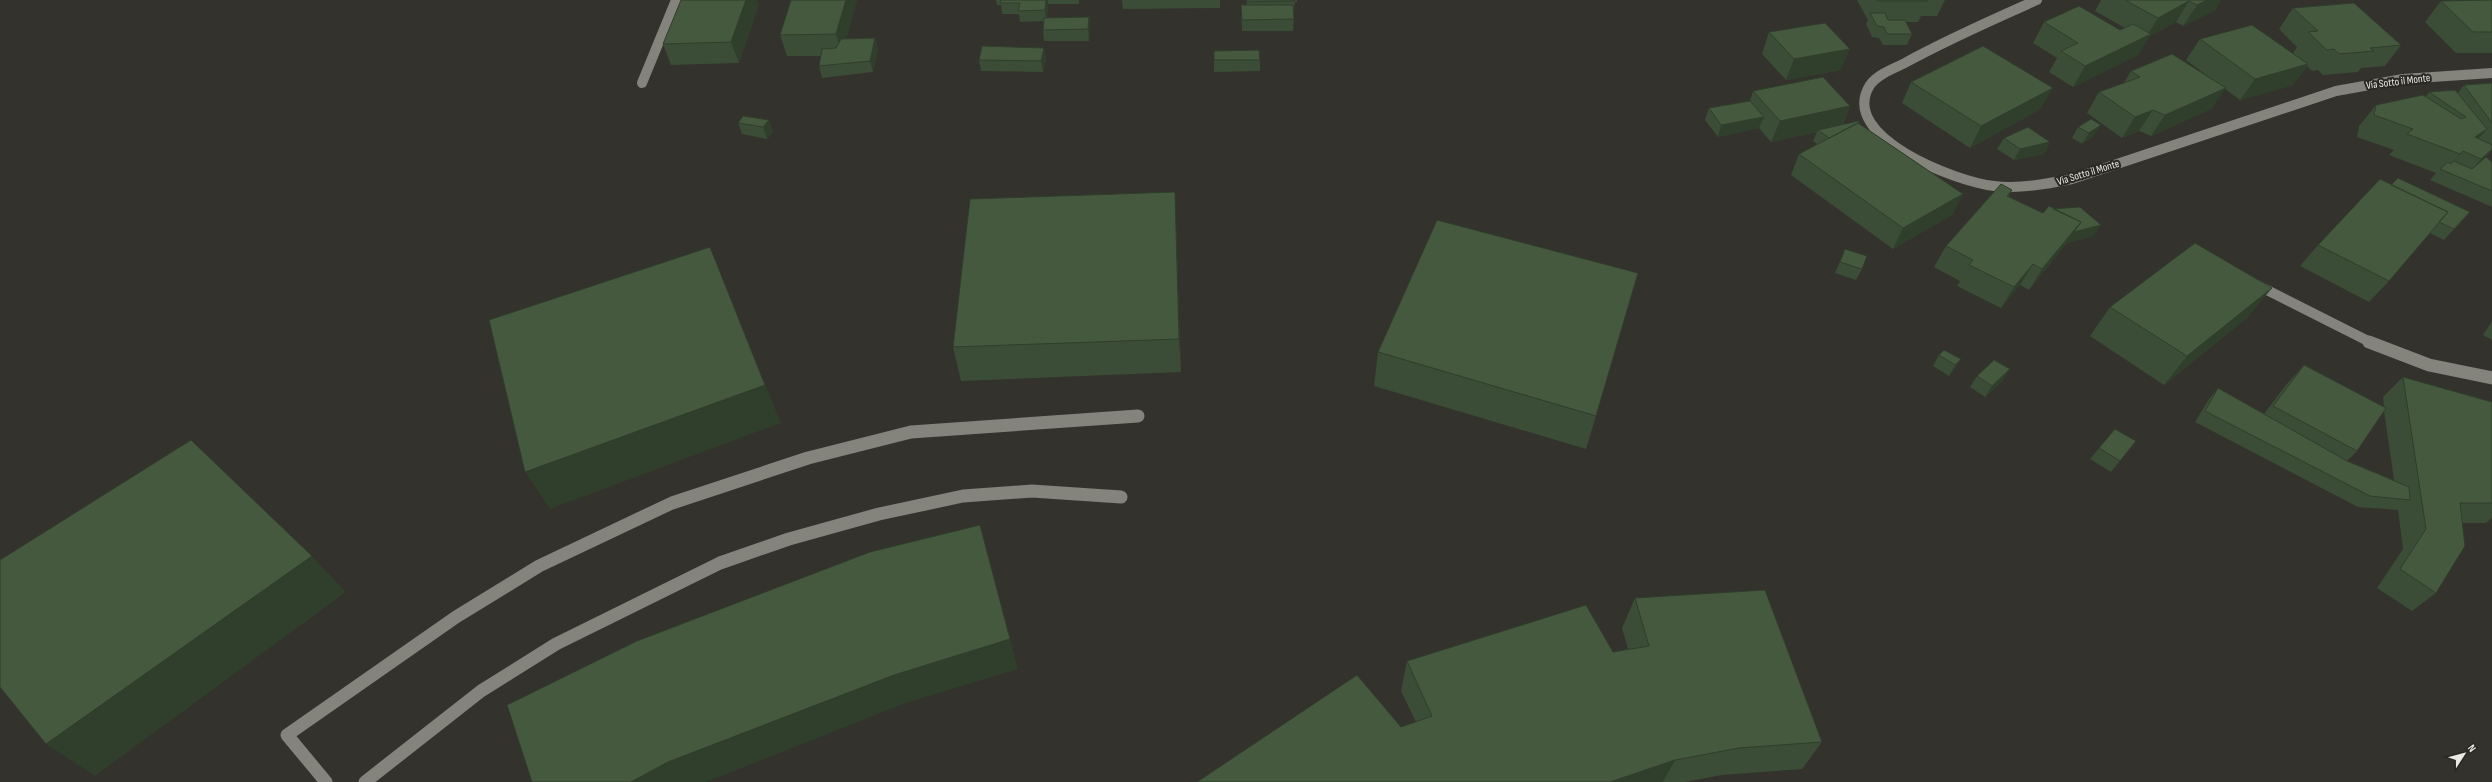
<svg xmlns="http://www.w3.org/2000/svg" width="2492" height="782" font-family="'Sofia Sans Condensed',sans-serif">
	<rect width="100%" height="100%" fill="#33322c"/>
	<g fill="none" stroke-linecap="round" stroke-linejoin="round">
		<!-- minor-far1 -->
		<path stroke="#84847c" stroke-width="10" d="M 2037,0 C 1992,20 1946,40 1903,64 C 1892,69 1877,75 1870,85 C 1837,137 1957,182 1994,186 C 2020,189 2046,184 2072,179 L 2336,91 L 2403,79 L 2492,73
			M 642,83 L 676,0
			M 2255,284 L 2372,343"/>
		<!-- minor -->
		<path stroke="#84847c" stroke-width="13" d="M 2369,342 L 2429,365 L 2492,378
			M 326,782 L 287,735 L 456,617 L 539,566 L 672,503 L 808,458 L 911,432 L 1138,416
			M 365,782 L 481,691 L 556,644 L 720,563 L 789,539 L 879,514 L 963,496 L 1032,491 L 1121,497"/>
	</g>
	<!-- wall -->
	<path fill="#3b4d36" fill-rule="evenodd" d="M 791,0 L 857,0 L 846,39 L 875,38 L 878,49 L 873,72 L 822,78 L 819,66 L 821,56 L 787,56 L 780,35 Z
		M 996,0 L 1079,0 L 1079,4 L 1048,4 L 1047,18 L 1089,17 L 1090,29 L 1089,41 L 1044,41 L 1043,30 L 1044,21 L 1020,22 L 1019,14 L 1002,14 L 1001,5 L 997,5 Z
		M 1122,0 L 1220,0 L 1220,8 L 1123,9 Z
		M 1246,0 L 1297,0 L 1297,2 L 1295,2 L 1294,12 L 1293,12 L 1294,19 L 1293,31 L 1242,31 L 1241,5 L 1247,5 Z
		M 1857,0 L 1945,0 L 1937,16 L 1921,16 L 1918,22 L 1906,22 L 1912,34 L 1907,45 L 1883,45 L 1879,38 L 1872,37 L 1866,24 L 1868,20 Z
		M 2101,0 L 2221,0 L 2215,10 L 2183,26 L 2176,22 L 2150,36 L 2138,55 L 2073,87 L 2049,72 L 2057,58 L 2033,43 L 2044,22 L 2120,30 L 2125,28 L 2095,11 Z
		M 2492,0 L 2492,53 L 2456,53 L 2425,22 L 2441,1 Z
		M 759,4 L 739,63 L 671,65 L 663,44 Z
		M 2293,8 L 2401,45 L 2385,66 L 2361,68 L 2358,72 L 2323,75 L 2318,70 L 2312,71 L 2307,66 L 2293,85 L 2240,100 L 2225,89 L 2211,109 L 2151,136 L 2139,131 L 2122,138 L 2087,113 L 2099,92 L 2124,83 L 2131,71 L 2217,83 L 2186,60 L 2200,39 L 2296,56 L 2293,53 L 2297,47 L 2279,29 Z
		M 1769,32 L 1841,70 L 1786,80 L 1762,54 Z
		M 1044,48 L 1046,59 L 1043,72 L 981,71 L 979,60 Z
		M 1214,51 L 1260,60 L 1260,71 L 1214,72 Z
		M 1911,82 L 2041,109 L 1970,148 L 1902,103 Z
		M 2492,83 L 2492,150 L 2486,157 L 2492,162 L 2492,207 L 2430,180 L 2436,173 L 2389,155 L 2394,150 L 2357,137 L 2359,126 L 2376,105 L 2426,96 L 2429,92 L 2458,93 L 2464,85 Z
		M 1753,91 L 1850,106 L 1843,124 L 1861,125 L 1963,194 L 1952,215 L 1893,249 L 1791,175 L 1799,154 L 1817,144 L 1813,141 L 1817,132 L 1771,142 L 1759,128 L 1718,137 L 1705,120 L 1709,108 L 1750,101 Z
		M 769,120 L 773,132 L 767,139 L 742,134 L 738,123 Z
		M 2078,127 L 2094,136 L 2082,144 L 2072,138 Z
		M 2004,138 L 2050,142 L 2044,154 L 2014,160 L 1997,149 Z
		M 2391,185 L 2470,212 L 2444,240 L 2430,233 L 2389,281 L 2369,302 L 2300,266 L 2318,245 Z
		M 2012,190 L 2008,197 L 2093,236 L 2067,243 L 2029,290 L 2020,285 L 2001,308 L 1957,286 L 1960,281 L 1934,267 L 1946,246 Z
		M 1176,226 L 1181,372 L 961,381 L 953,347 Z
		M 1845,249 L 1862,269 L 1856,280 L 1835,273 Z
		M 2110,307 L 2248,317 L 2164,385 L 2090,336 Z
		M 2492,321 L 2492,340 L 2483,335 Z
		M 1378,352 L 1596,416 L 1586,449 L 1374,386 Z
		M 1939,355 L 1961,359 L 1954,370 L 1949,376 L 1933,366 Z
		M 2304,365 L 2384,407 L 2383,397 L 2403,377 L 2492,402 L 2492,518 L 2486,523 L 2462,523 L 2436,593 L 2412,611 L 2377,588 L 2403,549 L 2398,510 L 2358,507 L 2195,422 L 2209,399 L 2218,388 L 2264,414 L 2285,386 ZM 2384,411 L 2394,480 L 2347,461 L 2357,451 Z
		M 1977,376 L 2003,380 L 1985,397 L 1970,387 Z
		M 2136,441 L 2111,472 L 2090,459 L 2099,448 Z
		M 1635,598 L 1822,742 L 1802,769 L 1722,775 L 1685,782 L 1197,782 L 1401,727 L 1416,722 L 1401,691 L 1407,661 L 1613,652 L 1628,649 L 1622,628 Z"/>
	<!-- shaded-wall -->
	<path fill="#303e2c" d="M 746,0 L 757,0 L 759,4 L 739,63 L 731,42 Z
		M 846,0 L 857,0 L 842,55 L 836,34 Z
		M 1046,0 L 1048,0 L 1048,4 L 1046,21 L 1045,10 Z
		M 2207,0 L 2221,0 L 2215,10 L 2183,26 L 2197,5 Z
		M 2189,1 L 2176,22 L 2150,36 L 2138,55 L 2073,87 L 2085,66 L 2146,37 L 2158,18 Z
		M 1089,17 L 1090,29 L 1089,41 L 1088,29 Z
		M 875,38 L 878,49 L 873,72 L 870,61 Z
		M 1044,48 L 1046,59 L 1043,72 L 1041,61 Z
		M 1850,49 L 1841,70 L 1786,80 L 1794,59 Z
		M 2308,64 L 2293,85 L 2240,100 L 2255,79 Z
		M 2053,88 L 2041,109 L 1970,148 L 1981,126 Z
		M 2226,88 L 2211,109 L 2151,136 L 2165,115 Z
		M 1850,106 L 1841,127 L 1818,130 L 1817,132 L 1771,142 L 1780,121 Z
		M 2153,110 L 2139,131 L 2122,138 L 2135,117 Z
		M 1764,117 L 1759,128 L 1718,137 L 1721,125 Z
		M 769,120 L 773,132 L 767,139 L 763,127 Z
		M 2101,125 L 2094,136 L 2082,144 L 2089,133 Z
		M 2487,129 L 2468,150 L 2463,151 L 2445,171 L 2475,137 Z
		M 2050,142 L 2044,154 L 2014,160 L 2020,149 Z
		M 2492,149 L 2492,150 L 2476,168 L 2462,180 L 2481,159 Z
		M 1175,192 L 1176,226 L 1181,372 L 1179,339 Z
		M 1963,194 L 1952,215 L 1893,249 L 1903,228 Z
		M 2081,222 L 2101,225 L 2093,236 L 2067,243 L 2029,290 L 2042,269 Z
		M 710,247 L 781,423 L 550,509 L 525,472 Z
		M 2033,264 L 2020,285 L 2001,308 L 2014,287 Z
		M 2272,288 L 2248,317 L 2164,385 L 2187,356 Z
		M 1961,359 L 1954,370 L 1949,376 L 1955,365 Z
		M 2010,369 L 2003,380 L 1985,397 L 1992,386 Z
		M 980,525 L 1018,669 L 906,703 L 706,782 L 631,782 Z
		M 312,556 L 346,592 L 95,776 L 46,744 Z
		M 1675,760 L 1663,782 L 1610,782 Z"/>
	<!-- building -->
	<path fill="#45593f" stroke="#303e2c" d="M 681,0 L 746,0 L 731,42 L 663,44 Z
		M 791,0 L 846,0 L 836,34 L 780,35 Z
		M 1001,0 L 1046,0 L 1045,10 L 1018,11 L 1020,3 L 1000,3 Z
		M 1247,0 L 1294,0 L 1295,1 L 1247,2 Z
		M 1877,0 L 1927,0 L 1928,1 L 1877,1 Z
		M 2125,0 L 2207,0 L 2197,5 L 2189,1 L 2158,18 Z
		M 2492,0 L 2492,32 L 2473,32 L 2441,1 Z
		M 2354,3 L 2401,45 L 2370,48 L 2374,51 L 2339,54 L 2334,49 L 2327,50 L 2308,32 L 2318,31 L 2293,8 Z
		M 1241,5 L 1293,5 L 1294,19 L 1242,20 Z
		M 2079,6 L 2120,30 L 2133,24 L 2151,34 L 2085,66 L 2061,51 L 2078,43 L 2044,22 Z
		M 1870,13 L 1885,13 L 1888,20 L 1905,20 L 1912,34 L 1887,34 L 1884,27 L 1877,26 Z
		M 1089,17 L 1088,29 L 1043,30 L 1044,18 Z
		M 1825,23 L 1850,49 L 1794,59 L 1769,32 Z
		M 2252,25 L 2308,64 L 2255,79 L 2200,39 Z
		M 875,38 L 870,61 L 819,66 L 822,49 L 836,48 L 841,39 Z
		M 982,46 L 1044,48 L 1041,61 L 979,60 Z
		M 1983,46 L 2053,88 L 1981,126 L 1911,82 Z
		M 1259,50 L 1260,60 L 1214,60 L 1214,51 Z
		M 2172,54 L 2226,88 L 2165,115 L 2153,110 L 2135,117 L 2099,92 L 2140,77 L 2131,71 Z
		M 1823,77 L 1850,106 L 1780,121 L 1753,91 Z
		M 2492,83 L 2492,123 L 2464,85 Z
		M 2455,90 L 2487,129 L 2475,137 L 2492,145 L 2492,149 L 2481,159 L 2463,151 L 2460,154 L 2407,134 L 2413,129 L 2374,115 L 2376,105 L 2423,95 L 2461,119 L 2466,117 L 2429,92 Z
		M 1750,101 L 1764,117 L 1721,125 L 1709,108 Z
		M 743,116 L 769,120 L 763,127 L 738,123 Z
		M 2091,119 L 2101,125 L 2089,133 L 2078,127 Z
		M 1858,121 L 1861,125 L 1858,123 L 1844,130 L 1842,130 L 1843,131 L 1829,138 L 1818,130 Z
		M 1858,123 L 1963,194 L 1903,228 L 1799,154 Z
		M 2028,127 L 2050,142 L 2020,149 L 2004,138 Z
		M 2486,157 L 2492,162 L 2492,191 L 2440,169 L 2448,162 L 2451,164 L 2454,161 L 2472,169 Z
		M 2398,178 L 2470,212 L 2454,229 L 2439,222 L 2448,212 L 2391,185 Z
		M 2380,179 L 2448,212 L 2389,281 L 2318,245 Z
		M 2001,184 L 2012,190 L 2007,196 L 2043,213 L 2049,206 L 2081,222 L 2042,269 L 2033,264 L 2014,287 L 1969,265 L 1973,260 L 1946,246 Z
		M 1175,192 L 1179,339 L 953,347 L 970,199 Z
		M 2080,207 L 2101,225 L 2074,232 L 2081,222 L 2053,209 Z
		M 1437,220 L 1638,273 L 1596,416 L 1378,352 Z
		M 2195,243 L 2272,288 L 2187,356 L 2110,307 Z
		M 710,247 L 765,385 L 525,472 L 489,320 Z
		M 1845,249 L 1867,256 L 1862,269 L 1840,262 Z
		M 1944,350 L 1961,359 L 1955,365 L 1939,355 Z
		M 1994,360 L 2010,369 L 1992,386 L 1977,376 Z
		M 2304,365 L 2386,408 L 2357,451 L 2273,406 Z
		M 2403,377 L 2492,402 L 2492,503 L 2460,503 L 2465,546 L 2436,593 L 2400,569 L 2426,529 Z
		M 2218,388 L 2347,461 L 2409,487 L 2410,500 L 2370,496 L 2205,411 Z
		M 2115,429 L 2136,441 L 2120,461 L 2099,448 Z
		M 191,440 L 312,556 L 46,744 L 0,687 L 0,560 Z
		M 980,525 L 1010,639 L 894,675 L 668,762 L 631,782 L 532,782 L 507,705 L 637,641 L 870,552 Z
		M 1765,590 L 1822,742 L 1739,748 L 1675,760 L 1610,782 L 1197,782 L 1357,675 L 1401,727 L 1432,716 L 1407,661 L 1586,605 L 1613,652 L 1649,646 L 1635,598 Z"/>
	<g text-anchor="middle" stroke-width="4" stroke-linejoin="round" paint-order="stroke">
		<!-- street labels -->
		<g font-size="11" fill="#e9e9e5" stroke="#292822">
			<text transform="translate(2398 81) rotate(-7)" y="4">Via Sotto il Monte</text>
			<text transform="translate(2088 172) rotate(-17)" y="4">Via Sotto il Monte</text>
		</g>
	</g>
	<!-- north arrow -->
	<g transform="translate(2464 754) rotate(54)" stroke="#292822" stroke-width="3" paint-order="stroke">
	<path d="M0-3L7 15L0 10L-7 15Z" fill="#e9e9e5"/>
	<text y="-6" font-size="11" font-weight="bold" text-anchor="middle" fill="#e9e9e5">N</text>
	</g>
</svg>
